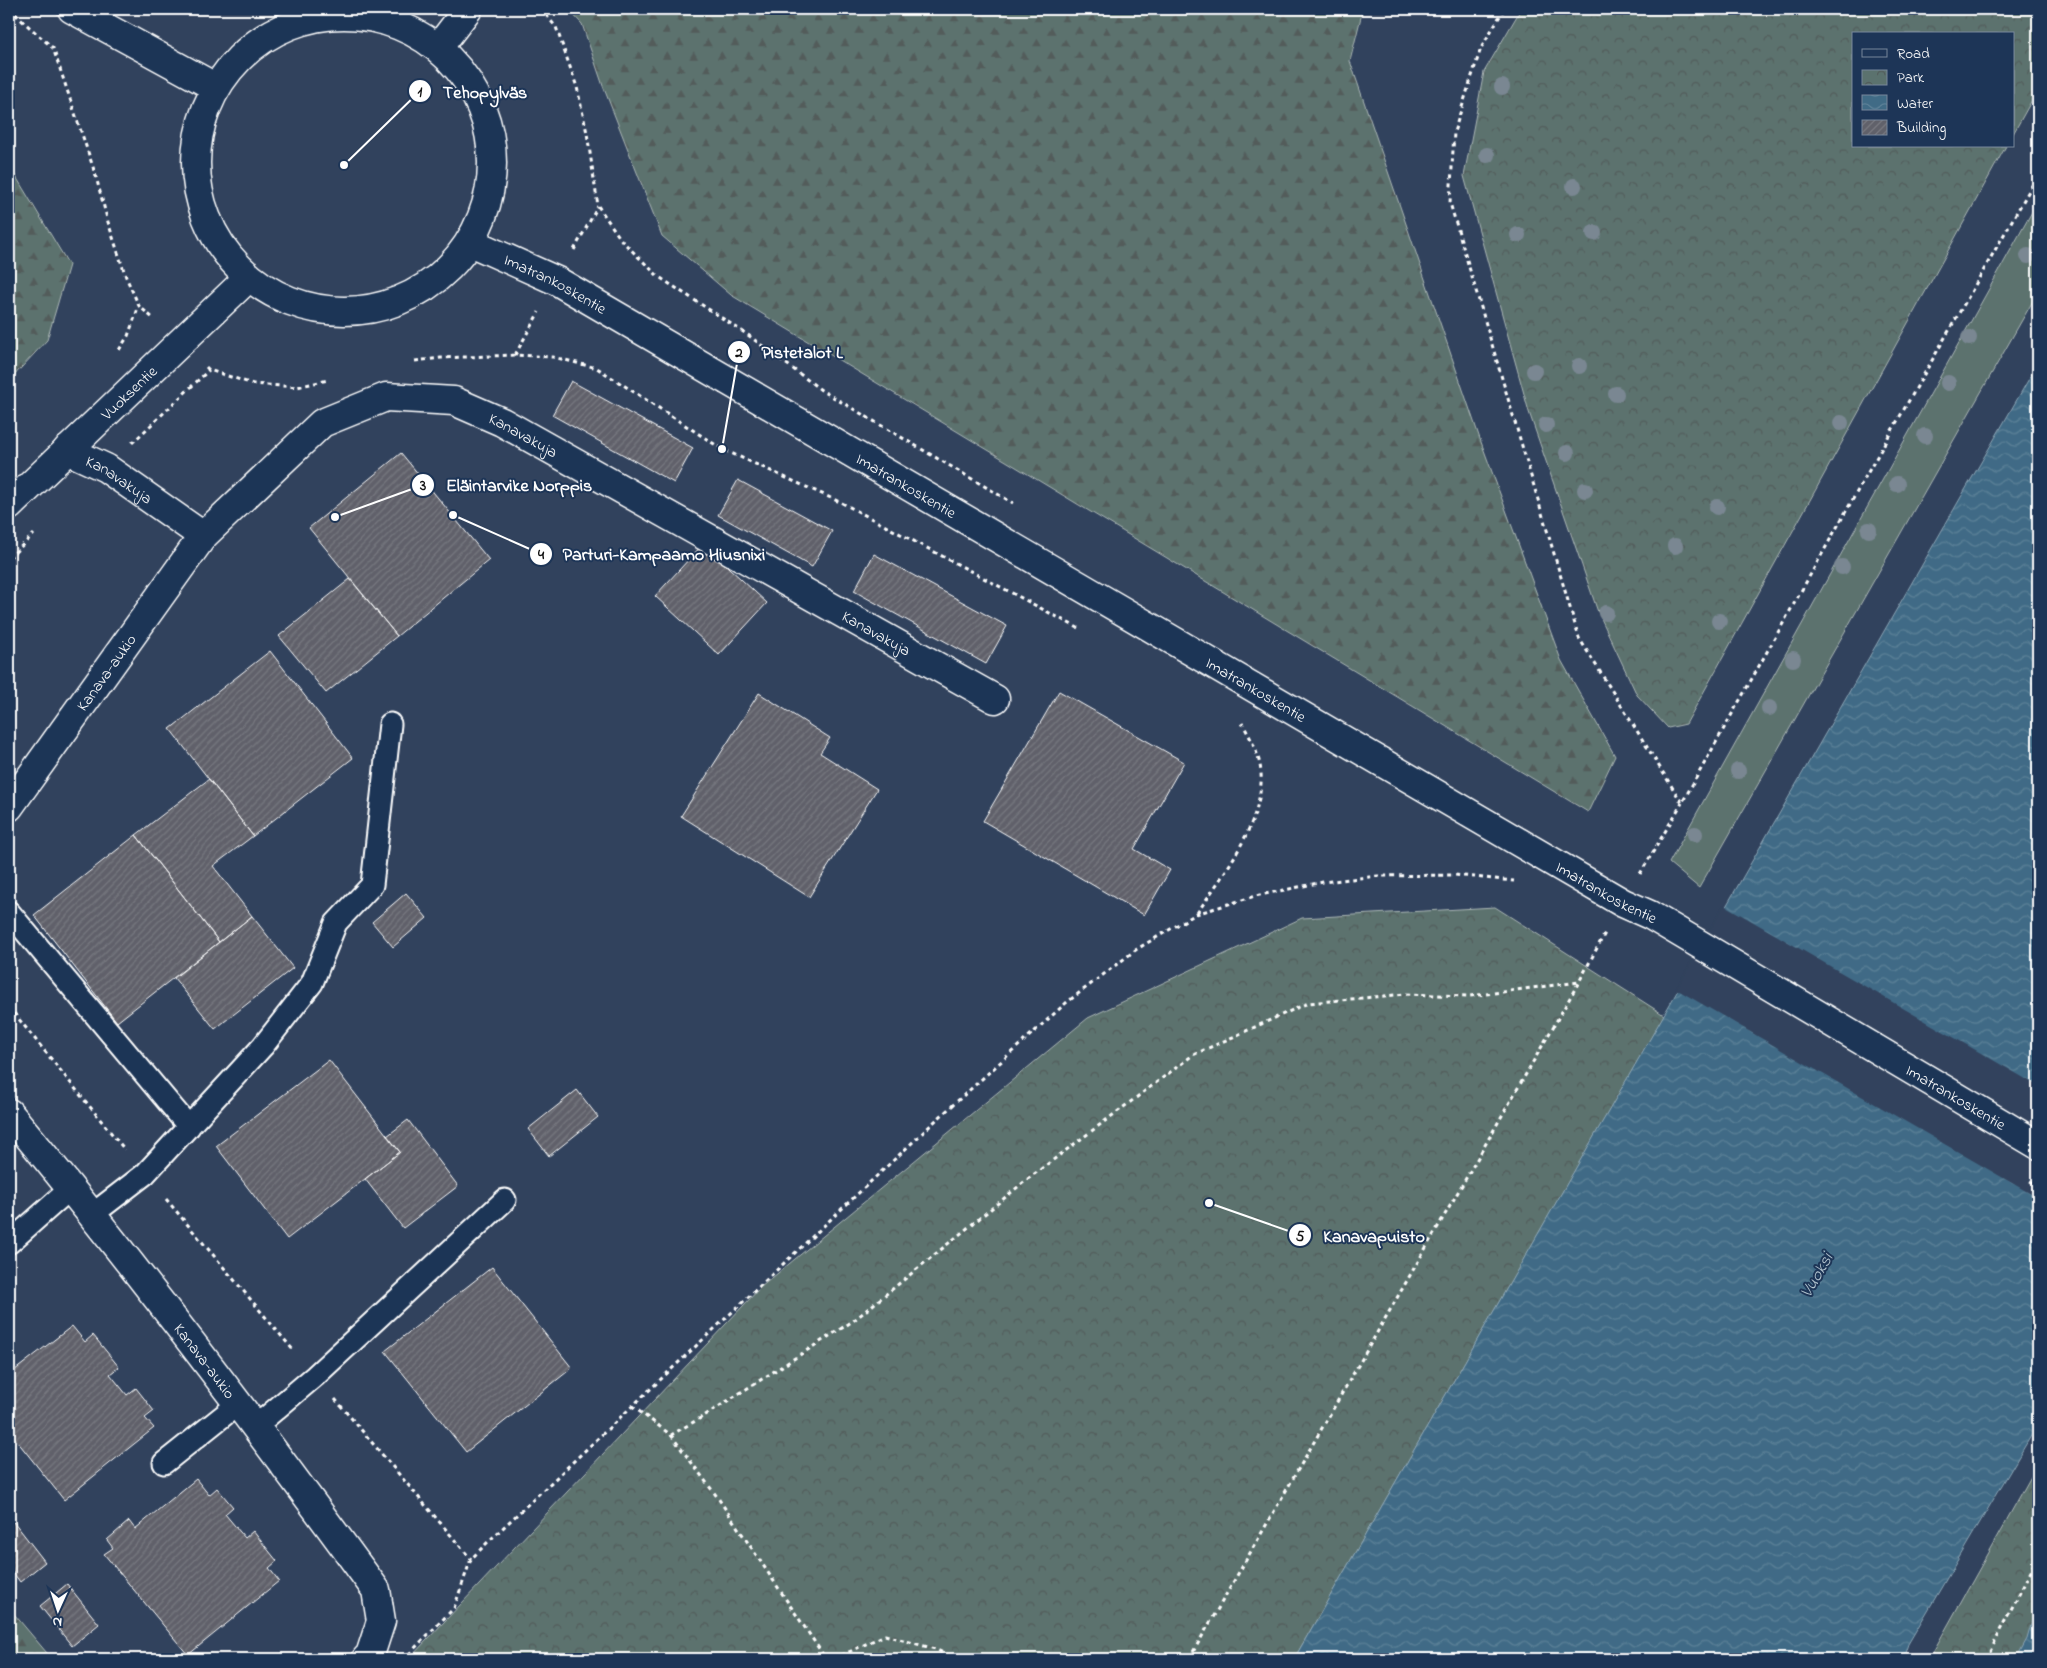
<svg xmlns="http://www.w3.org/2000/svg" width="2047" height="1668" font-family="'Indie Flower',sans-serif">
	<defs>
		<pattern id="forest-firs" width="22" height="20" patternUnits="userSpaceOnUse" patternTransform="scale(1.25)"><rect width="22" height="20" fill="#5b726e"/><path d="M5 1l3.5 6h-7zM16 11l3.5 6h-7z" fill="#525b5a"/></pattern>
		<pattern id="park-crowns" width="20" height="18" patternUnits="userSpaceOnUse" patternTransform="scale(1.25)"><rect width="20" height="18" fill="#5b726e"/><path d="M2 6a3 3 0 1 1 6 0M12 15a3 3 0 1 1 6 0" fill="none" stroke="#525b5a"/></pattern>
		<pattern id="water-waves" width="16" height="10" patternUnits="userSpaceOnUse" patternTransform="scale(1.25)"><rect width="16" height="10" fill="#406b86"/><path d="M0 5q4-4 8 0t8 0" fill="none" stroke="#5d8198"/></pattern>
		<pattern id="building-hatch" width="6" height="6" patternUnits="userSpaceOnUse" patternTransform="scale(1.25)"><rect width="6" height="6" fill="#60616a"/><path d="M-1 1l2-2M0 6l6-6M5 7l2-2" fill="none" stroke="#787980"/></pattern>
	</defs>
	<rect width="100%" height="100%" fill="#31425d"/>
	<filter id="ink" filterUnits="userSpaceOnUse"><feTurbulence type="fractalNoise" baseFrequency=".02" numOctaves="2"/><feDisplacementMap in="SourceGraphic" scale="10" xChannelSelector="R" yChannelSelector="G"/><feConvolveMatrix kernelMatrix="1 2 1 2 8 2 1 2 1" color-interpolation-filters="sRGB"/></filter>
	<g filter="url(#ink)">
		<!-- grass -->
		<path fill="#5b726e" stroke="#adb8b6" d="M 2038,201 L 2038,292 L 1699,888 L 1669,863 Z"/>
		<!-- forest -->
		<path fill="url(#forest-firs)" stroke="#adb8b6" d="M 568,9 L 1363,9 L 1350,61 L 1481,442 L 1561,660 L 1615,756 L 1588,812 L 731,295 L 662,236 L 603,86 L 582,24 Z
			M 9,165 L 69,265 L 47,340 L 9,381 Z
			M 9,1608 L 52,1659 L 9,1659 Z"/>
		<!-- park -->
		<path fill="url(#park-crowns)" stroke="#adb8b6" d="M 1521,9 L 2038,9 L 2038,89 L 2013,134 L 2013,34 L 1853,34 L 1853,146 L 2006,146 L 1686,724 L 1668,728 L 1637,695 L 1598,612 L 1529,412 L 1464,176 L 1484,72 Z
			M 1495,907 L 1664,1015 L 1294,1659 L 409,1659 L 761,1287 L 1088,1018 L 1302,918 Z
			M 2038,1464 L 2038,1659 L 1929,1659 Z"/>
		<!-- water -->
		<path fill="url(#water-waves)" stroke="#8ca6b6" d="M 2038,363 L 2038,1424 L 1908,1644 L 1903,1659 L 1294,1659 Z
			M 2038,1600 L 2038,1659 L 2016,1659 L 2027,1639 Z"/>
		<!-- pier -->
		<path fill="#31425d" d="M 1724,905 L 2038,1086 L 2038,1198 L 1676,989 Z"/>
		<!-- building -->
		<path fill="url(#building-hatch)" stroke="#fff" d="M 571,381 L 693,448 L 674,483 L 552,415 Z
			M 401,453 L 489,560 L 397,636 L 309,528 Z
			M 738,480 L 832,531 L 812,567 L 718,515 Z
			M 703,544 L 767,603 L 719,655 L 655,596 Z
			M 874,554 L 1007,626 L 986,664 L 854,591 Z
			M 350,579 L 397,636 L 326,693 L 279,636 Z
			M 270,651 L 353,758 L 253,836 L 170,729 Z
			M 1059,691 L 1184,762 L 1134,849 L 1170,870 L 1144,915 L 983,821 Z
			M 759,693 L 830,738 L 820,753 L 877,789 L 809,897 L 681,816 Z
			M 209,779 L 253,836 L 213,866 L 252,916 L 219,942 L 136,835 Z
			M 136,835 L 219,942 L 117,1022 L 34,915 Z
			M 406,893 L 427,918 L 393,947 L 372,922 Z
			M 252,916 L 293,968 L 215,1029 L 174,978 Z
			M 329,1060 L 400,1152 L 287,1239 L 216,1146 Z
			M 577,1090 L 598,1117 L 549,1156 L 528,1129 Z
			M 408,1120 L 458,1186 L 403,1228 L 365,1179 L 400,1152 L 387,1136 Z
			M 492,1267 L 572,1368 L 466,1452 L 385,1351 Z
			M 72,1326 L 85,1342 L 93,1335 L 119,1367 L 110,1374 L 127,1395 L 136,1388 L 154,1411 L 145,1418 L 154,1428 L 64,1500 L 9,1431 L 9,1373 L 10,1374 Z
			M 196,1479 L 209,1495 L 217,1488 L 233,1507 L 225,1514 L 245,1538 L 253,1531 L 277,1561 L 269,1568 L 279,1581 L 188,1655 L 104,1554 L 113,1548 L 107,1540 L 129,1521 L 135,1529 Z
			M 14,1522 L 45,1562 L 20,1582 L 9,1567 L 9,1527 Z
			M 67,1584 L 99,1624 L 72,1646 L 40,1606 Z"/>
		<g fill="none" stroke-linecap="round" stroke-linejoin="round">
			<defs>
				<path id="lane" d="M 9,912 L 189,1127
					M 93,1214 L 145,1174 L 263,1046 L 312,983 L 336,923 L 372,885 L 390,724
					M 9,1243 L 71,1188
					M 256,1426 L 315,1376 L 505,1200
					M 164,1463 L 238,1404"/>
				<g id="street">
					<path d="M 339,9 L 340,14"/>
					<path d="M 438,48 L 468,9"/>
					<path id="s1" d="M 67,450 L 106,468 L 203,536 L 322,423 L 386,397 L 454,401 L 502,422 L 995,699"/>
					<path id="s2" d="M 9,807 L 203,536"/>
					<path id="s3" d="M 9,1113 C 137,1267 258,1428 376,1590 L 381,1621 L 370,1655 L 366,1659"/>
				</g>
				<g id="secondary">
					<path d="M 72,9 L 215,87"/>
					<circle cx="344" cy="163" r="148"/>
					<path id="s4" d="M 470,242 L 557,281 L 1623,903 L 1650,915 L 2038,1145"/>
					<path id="s5" d="M 9,506 L 248,278"/>
				</g>
			</defs>
			<!-- lane casing -->
			<use href="#lane" stroke="#fff" stroke-width="25"/>
			<!-- street casing -->
			<use href="#street" stroke="#fff" stroke-width="31"/>
			<!-- secondary casing -->
			<use href="#secondary" stroke="#fff" stroke-width="31"/>
			<!-- path -->
			<path stroke="#fff" stroke-width="3" stroke-dasharray="4 4" stroke-linecap="butt" d="M 9,9 L 53,48 L 95,173 L 108,222 L 126,277 L 139,306 L 154,319
				M 541,9 L 556,27 L 577,87 L 587,133 L 598,206 L 622,241 L 659,277 L 748,335 L 821,390 L 1013,503
				M 1504,9 L 1481,48 L 1454,132 L 1450,203 L 1579,638 L 1682,803 L 1867,474 L 2038,175
				M 574,250 L 598,206
				M 119,350 L 128,336 L 139,306
				M 515,355 L 539,312
				M 415,361 L 441,358 L 515,355 L 553,357 L 597,368 L 722,449 L 842,503 L 1078,628
				M 206,367 L 209,370 L 253,384 L 297,387 L 328,380
				M 132,443 L 209,370
				M 9,558 L 34,534
				M 1640,874 L 1682,803
				M 1197,913 C 1223,875 1264,822 1261,773 C 1260,756 1251,738 1242,723
				M 9,1007 L 125,1150
				M 2030,1181 L 2038,1185
				M 166,1199 L 294,1351
				M 335,1399 L 471,1559
				M 632,1406 L 671,1435 L 704,1416 L 853,1321 L 1029,1178 L 1193,1055 L 1308,1003 L 1406,994 L 1470,996 L 1579,982
				M 671,1435 L 718,1498 L 826,1659
				M 409,1654 L 454,1608 L 471,1559 L 490,1540 L 933,1123 L 1066,1003 L 1137,949 L 1196,914 L 1255,896 L 1323,882 L 1378,876 L 1454,875 L 1514,881
				M 834,1659 L 885,1635 L 935,1649 L 955,1659
				M 1189,1659 L 1579,982 L 1605,933
				M 1985,1659 L 2038,1558"/>
			<!-- lane -->
			<use href="#lane" stroke="#1d3557" stroke-width="21"/>
			<!-- street -->
			<use href="#street" stroke="#1d3557" stroke-width="28"/>
			<!-- secondary -->
			<use href="#secondary" stroke="#1d3557" stroke-width="28"/>
		</g>
		<!-- trees -->
		<g fill="#7a8792">
			<circle cx="1502" cy="87" r="8"/>
			<circle cx="1487" cy="155" r="8"/>
			<circle cx="1574" cy="186" r="8"/>
			<circle cx="1594" cy="233" r="8"/>
			<circle cx="1518" cy="235" r="8"/>
			<circle cx="2028" cy="256" r="8"/>
			<circle cx="1969" cy="338" r="8"/>
			<circle cx="1579" cy="366" r="8"/>
			<circle cx="1534" cy="371" r="8"/>
			<circle cx="1948" cy="383" r="8"/>
			<circle cx="1616" cy="394" r="8"/>
			<circle cx="1841" cy="423" r="8"/>
			<circle cx="1546" cy="425" r="8"/>
			<circle cx="1925" cy="436" r="8"/>
			<circle cx="1567" cy="453" r="8"/>
			<circle cx="1897" cy="484" r="8"/>
			<circle cx="1585" cy="490" r="8"/>
			<circle cx="1717" cy="507" r="8"/>
			<circle cx="1869" cy="530" r="8"/>
			<circle cx="1675" cy="546" r="8"/>
			<circle cx="1842" cy="567" r="8"/>
			<circle cx="1606" cy="613" r="8"/>
			<circle cx="1719" cy="621" r="8"/>
			<circle cx="1793" cy="659" r="8"/>
			<circle cx="1769" cy="708" r="8"/>
			<circle cx="1738" cy="771" r="8"/>
			<circle cx="1695" cy="834" r="8"/>
		</g>
	</g>
	<g text-anchor="middle" stroke-width="4" stroke-linejoin="round" paint-order="stroke">
		<!-- street labels -->
		<g font-size="16" fill="#fff" stroke="#1d3557">
			<text dy="6" stroke="none"><textPath href="#s4" startOffset="95">Imatrankoskentie</textPath></text>
			<text dy="6" stroke="none"><textPath href="#s5" startOffset="165">Vuoksentie</textPath></text>
			<text dy="6" stroke="none"><textPath href="#s1" startOffset="540">Kanavakuja</textPath></text>
			<text dy="6" stroke="none"><textPath href="#s1" startOffset="60">Kanavakuja</textPath></text>
			<text dy="6" stroke="none"><textPath href="#s4" startOffset="500">Imatrankoskentie</textPath></text>
			<text dy="6" stroke="none"><textPath href="#s1" startOffset="945">Kanavakuja</textPath></text>
			<text dy="6" stroke="none"><textPath href="#s2" startOffset="166">Kanava-aukio</textPath></text>
			<text dy="6" stroke="none"><textPath href="#s4" startOffset="905">Imatrankoskentie</textPath></text>
			<text dy="6" stroke="none"><textPath href="#s4" startOffset="1310">Imatrankoskentie</textPath></text>
			<text dy="6" stroke="none"><textPath href="#s4" startOffset="1715">Imatrankoskentie</textPath></text>
			<text dy="6" stroke="none"><textPath href="#s3" startOffset="316">Kanava-aukio</textPath></text>
		</g>
		<!-- water labels -->
		<g font-size="18" font-style="italic" fill="#b3c4cf" stroke="#1d3557">
			<text transform="translate(1816 1275) rotate(-60)" y="6">Vuoksi</text>
		</g>
	</g>
	<!-- callouts -->
	<path fill="none" stroke="#fff" stroke-width="2" d="M344 165L420 91M722 449L739 352M335 517L423 485M453 515L541 554M1209 1203L1300 1235"/>
	<g fill="#fff" stroke="#1d3557" stroke-width="2">
		<circle cx="344" cy="165" r="5"/>
		<circle cx="722" cy="449" r="5"/>
		<circle cx="335" cy="517" r="5"/>
		<circle cx="453" cy="515" r="5"/>
		<circle cx="1209" cy="1203" r="5"/>
		<circle cx="420" cy="91" r="12"/>
		<circle cx="739" cy="352" r="12"/>
		<circle cx="423" cy="485" r="12"/>
		<circle cx="541" cy="554" r="12"/>
		<circle cx="1300" cy="1235" r="12"/>
	</g>
	<g font-size="15" text-anchor="middle" font-weight="bold" fill="#111">
		<text x="420" y="96">1</text>
		<text x="739" y="357">2</text>
		<text x="423" y="490">3</text>
		<text x="541" y="559">4</text>
		<text x="1300" y="1241">5</text>
	</g>
	<g font-size="18" text-anchor="middle" font-weight="bold" fill="#fff" stroke="#1d3557" stroke-width="4" stroke-linejoin="round" paint-order="stroke">
		<text x="485" y="98">Tehopylväs</text>
		<text x="802" y="358">Pistetalot L</text>
		<text x="519" y="491">Eläintarvike Norppis</text>
		<text x="664" y="560">Parturi-Kampaamo Hiusnixi</text>
		<text x="1374" y="1242">Kanavapuisto</text>
	</g>
	<!-- margin -->
	<rect width="2047" height="1668" fill="none" stroke="#1d3557" stroke-width="30"/>
	<rect x="15" y="15" width="2017" height="1638" fill="none" stroke="#fff" stroke-width="2" filter="url(#ink)"/>
	<!-- legend -->
	<rect x="1852" y="32" width="162" height="115" fill="#1d3557" stroke="#77869a"/>
	<rect x="1862" y="49" width="25" height="8" fill="#1d3557" stroke="#77869a"/>
	<text x="1897" y="58" font-size="15" fill="#ffffff">Road</text>
	<rect x="1862" y="70" width="25" height="15" fill="url(#park-crowns)" stroke="#77869a"/>
	<text x="1897" y="82" font-size="15" fill="#ffffff">Park</text>
	<rect x="1862" y="95" width="25" height="15" fill="url(#water-waves)" stroke="#77869a"/>
	<text x="1897" y="108" font-size="15" fill="#ffffff">Water</text>
	<rect x="1862" y="120" width="25" height="15" fill="url(#building-hatch)" stroke="#77869a"/>
	<text x="1897" y="132" font-size="15" fill="#ffffff">Building</text>
	<!-- north arrow -->
	<g transform="translate(58 1610) rotate(183)" stroke="#1d3557" stroke-width="4" paint-order="stroke">
	<path d="M0-4L9 19L0 12L-9 19Z" fill="#ffffff"/>
	<text y="-8" font-size="14" font-weight="bold" text-anchor="middle" fill="#ffffff">N</text>
	</g>
</svg>
